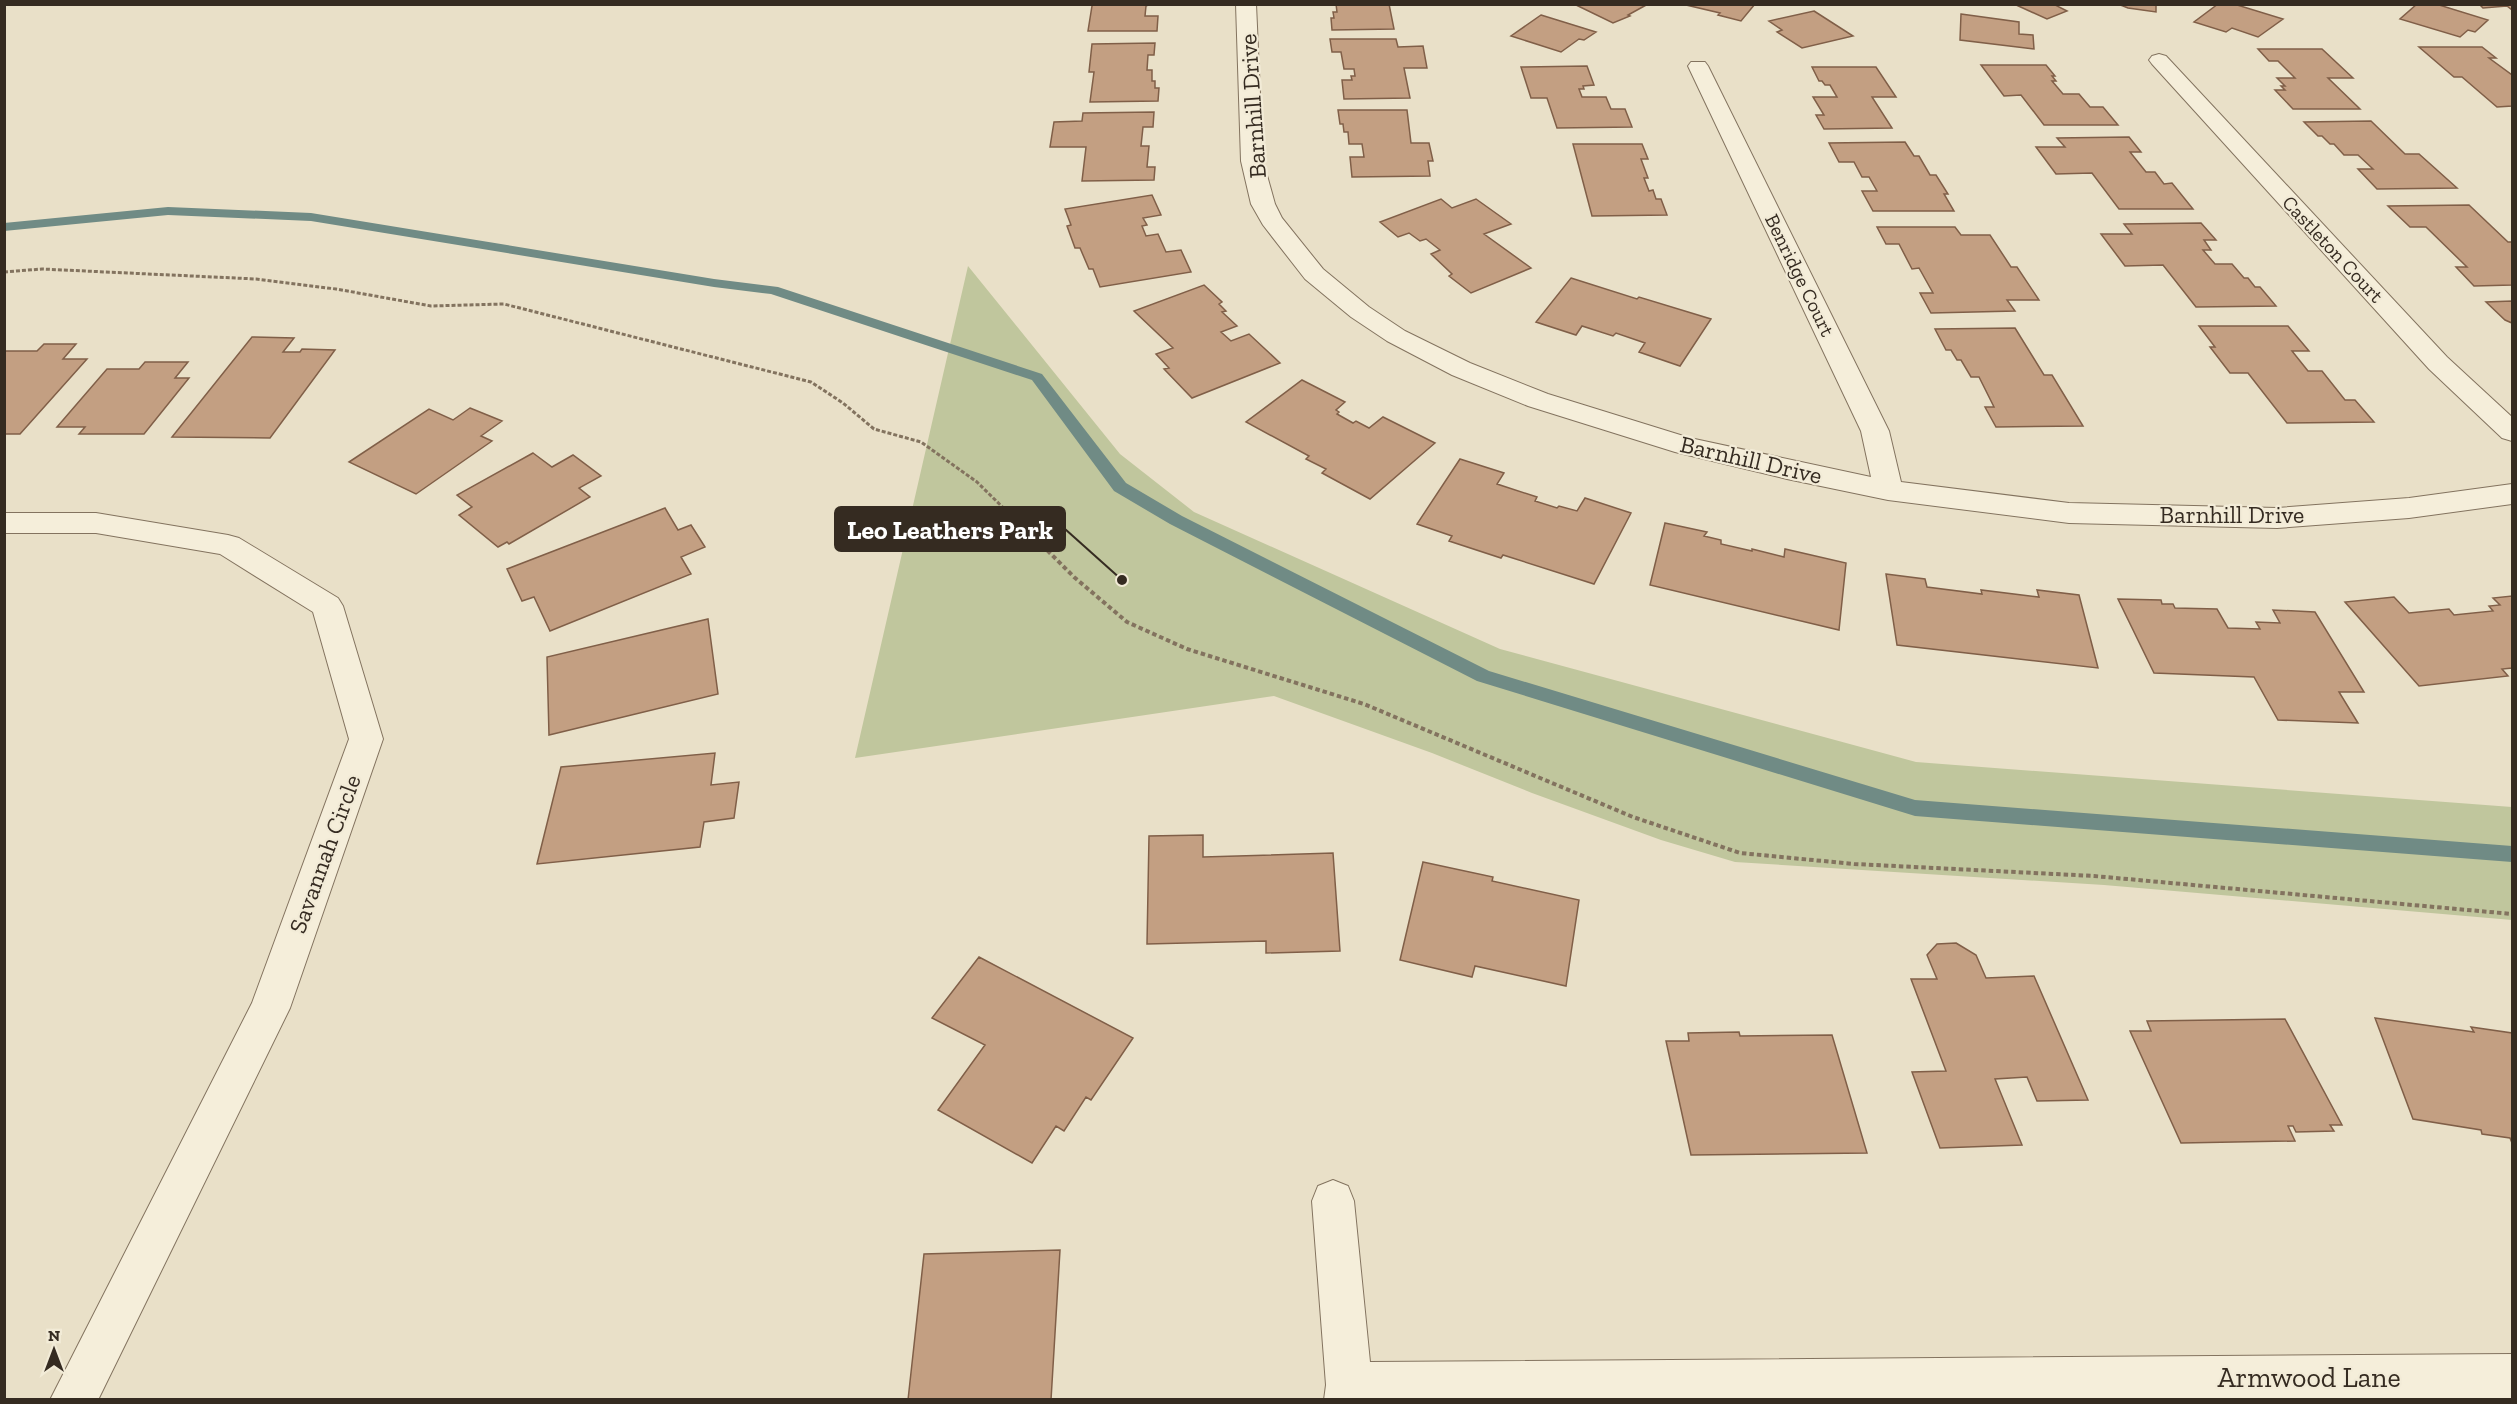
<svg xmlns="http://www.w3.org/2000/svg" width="2517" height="1404" font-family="'Zilla Slab',serif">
	<rect width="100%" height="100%" fill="#e9e0c8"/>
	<!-- green -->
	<path fill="#c0c69d" d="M 968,266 L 1120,454 L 1194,512 L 1500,649 L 1916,762 L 2512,807 L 2512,920 L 2104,885 L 1735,862 L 1661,840 L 1532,793 L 1432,753 L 1274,696 L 855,758 Z"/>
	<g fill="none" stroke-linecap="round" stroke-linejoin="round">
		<!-- stream -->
		<path fill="#708b85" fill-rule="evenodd" d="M 168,207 L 311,213 L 714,279 L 778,287 L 1042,374 L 1126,483 L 1182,516 L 1489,671 L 1915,800 L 2512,846 L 2512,862 L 1915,816 L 1477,681 L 1170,524 L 1114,491 L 1032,380 L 771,294 L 714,287 L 311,221 L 168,215 L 4,231 L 4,223 Z"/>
	</g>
	<!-- building -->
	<path fill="#c39f82" stroke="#805f48" stroke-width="1.5" d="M 1095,4 L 1150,4 L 1146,6 L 1145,16 L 1158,16 L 1157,31 L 1088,31 L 1092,6 Z
		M 1336,4 L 1389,4 L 1394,29 L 1332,30 L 1331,18 L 1334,18 L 1333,12 L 1337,12 Z
		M 1574,4 L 1648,4 L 1628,15 L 1630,16 L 1613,23 Z
		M 1755,4 L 1741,21 L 1718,15 L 1720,13 L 1686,5 Z
		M 2014,4 L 2060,4 L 2057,6 L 2067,11 L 2047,19 Z
		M 2118,4 L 2156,4 L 2156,12 L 2128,8 Z
		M 2218,4 L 2234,4 L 2283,19 L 2258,37 L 2232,28 L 2226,32 L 2194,22 Z
		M 2417,4 L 2436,4 L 2488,20 L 2475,32 L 2468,30 L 2460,37 L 2400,19 Z
		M 2479,4 L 2512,4 L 2512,10 L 2507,6 L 2483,8 Z
		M 1814,11 L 1853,36 L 1802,48 L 1777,32 L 1782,30 L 1769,21 Z
		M 1961,14 L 2019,22 L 2019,34 L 2033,35 L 2034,49 L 1960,40 Z
		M 1541,15 L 1596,32 L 1584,40 L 1579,39 L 1561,52 L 1511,36 Z
		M 1330,39 L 1396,39 L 1398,47 L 1423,46 L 1427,68 L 1404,68 L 1410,98 L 1344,99 L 1342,80 L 1352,80 L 1351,76 L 1355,76 L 1354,69 L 1344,69 L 1341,52 L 1332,52 Z
		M 1155,43 L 1154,55 L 1148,55 L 1147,70 L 1152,70 L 1152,81 L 1155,81 L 1155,88 L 1159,88 L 1158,101 L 1090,102 L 1094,72 L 1089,72 L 1092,44 Z
		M 2419,47 L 2482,47 L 2496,58 L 2489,58 L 2512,75 L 2512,106 L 2497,107 L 2462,77 L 2454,77 Z
		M 2258,49 L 2322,49 L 2353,78 L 2328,78 L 2360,109 L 2293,109 L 2275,90 L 2285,90 L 2281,86 L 2285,86 L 2277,78 L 2295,78 L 2278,61 L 2269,61 Z
		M 1981,65 L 2046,65 L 2055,76 L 2052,76 L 2056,81 L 2052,81 L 2063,94 L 2079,94 L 2090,107 L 2103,107 L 2118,125 L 2044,125 L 2021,95 L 2004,96 Z
		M 1587,66 L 1594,85 L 1583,86 L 1584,89 L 1579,89 L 1582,97 L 1606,97 L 1611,109 L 1625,109 L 1632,127 L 1557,128 L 1547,98 L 1531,98 L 1521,67 Z
		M 1812,67 L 1876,67 L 1896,97 L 1872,97 L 1892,128 L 1824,129 L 1816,115 L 1824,115 L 1813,97 L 1837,97 L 1830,85 L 1825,85 L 1822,81 L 1819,81 Z
		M 1338,110 L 1407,110 L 1411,143 L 1429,143 L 1433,161 L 1428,161 L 1430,176 L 1352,177 L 1350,157 L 1364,157 L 1362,144 L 1349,144 L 1348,132 L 1344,132 L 1343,124 L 1340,124 Z
		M 1154,112 L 1153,127 L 1143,127 L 1141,146 L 1149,146 L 1147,167 L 1155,167 L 1154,180 L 1082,181 L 1086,147 L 1050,147 L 1054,122 L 1082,121 L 1083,113 Z
		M 2371,121 L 2405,154 L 2419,154 L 2457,188 L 2377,189 L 2358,169 L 2373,169 L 2358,155 L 2344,155 L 2334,144 L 2330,144 L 2322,136 L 2318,136 L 2304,122 Z
		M 2129,137 L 2141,152 L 2130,152 L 2146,172 L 2155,172 L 2164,184 L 2172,183 L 2193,209 L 2119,209 L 2092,173 L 2056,174 L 2036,147 L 2065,147 L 2057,138 Z
		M 1905,142 L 1914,156 L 1919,156 L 1930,175 L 1936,175 L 1948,194 L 1944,194 L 1954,211 L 1873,211 L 1862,191 L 1877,191 L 1869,177 L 1862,177 L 1854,162 L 1839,162 L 1829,143 Z
		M 1573,144 L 1642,144 L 1648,159 L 1641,159 L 1648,178 L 1644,178 L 1649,191 L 1653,190 L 1656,199 L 1661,199 L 1667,215 L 1592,216 Z
		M 1152,195 L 1161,215 L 1143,218 L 1147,225 L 1142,226 L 1146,236 L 1158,234 L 1166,252 L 1181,250 L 1191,272 L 1100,287 L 1093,269 L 1089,269 L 1080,248 L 1075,248 L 1067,226 L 1071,225 L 1065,209 Z
		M 1441,199 L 1452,208 L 1476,199 L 1511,224 L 1484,234 L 1531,268 L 1471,293 L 1449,276 L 1452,274 L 1431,254 L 1440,250 L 1426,239 L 1420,241 L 1409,233 L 1398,237 L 1380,222 Z
		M 2469,205 L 2508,242 L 2512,242 L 2512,285 L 2474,286 L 2456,267 L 2467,267 L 2426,227 L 2410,227 L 2388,206 Z
		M 2201,223 L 2216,240 L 2204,240 L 2211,250 L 2203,250 L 2215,264 L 2232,264 L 2244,278 L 2248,278 L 2255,287 L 2260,287 L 2276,306 L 2196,307 L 2163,265 L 2125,266 L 2101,234 L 2132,234 L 2124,224 Z
		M 1877,227 L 1955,227 L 1961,235 L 1990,235 L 2011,267 L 2017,267 L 2039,300 L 2007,300 L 2015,311 L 1931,313 L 1920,293 L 1933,293 L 1919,268 L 1912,269 L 1899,244 L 1886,244 Z
		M 1571,278 L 1637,299 L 1639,297 L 1711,319 L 1680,366 L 1639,352 L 1645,343 L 1616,333 L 1613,336 L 1582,326 L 1576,335 L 1536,322 Z
		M 1204,285 L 1222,302 L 1219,304 L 1226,311 L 1222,312 L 1237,326 L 1221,332 L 1231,341 L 1249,334 L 1280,363 L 1192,398 L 1164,369 L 1169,368 L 1156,354 L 1173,348 L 1134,311 Z
		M 2512,301 L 2512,323 L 2505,320 L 2486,302 Z
		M 2199,326 L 2288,326 L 2309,351 L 2292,351 L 2308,371 L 2322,371 L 2345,400 L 2355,400 L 2374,422 L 2287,423 L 2248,373 L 2230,373 L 2210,347 L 2215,347 Z
		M 2015,328 L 2044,375 L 2052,375 L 2083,426 L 1996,427 L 1985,407 L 1994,407 L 1979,377 L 1971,377 L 1961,360 L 1957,360 L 1951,350 L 1946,350 L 1935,329 Z
		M 252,337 L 294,338 L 283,352 L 300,352 L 302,349 L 335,350 L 270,438 L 172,437 Z
		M 44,344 L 76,344 L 63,359 L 87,359 L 20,434 L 4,434 L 4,351 L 37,351 Z
		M 145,362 L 188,362 L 175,378 L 189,378 L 144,434 L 79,434 L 85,427 L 57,427 L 107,369 L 139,369 Z
		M 1302,380 L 1345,402 L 1336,410 L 1339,412 L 1337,414 L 1353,423 L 1356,421 L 1369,428 L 1383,417 L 1435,443 L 1370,499 L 1322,473 L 1326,469 L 1306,459 L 1309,456 L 1246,422 Z
		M 470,408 L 502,421 L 481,436 L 492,441 L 416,494 L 349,462 L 429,409 L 453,420 Z
		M 533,453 L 552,467 L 573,455 L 601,476 L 579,488 L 590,497 L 509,544 L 507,542 L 498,547 L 459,515 L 472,507 L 457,495 Z
		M 1460,459 L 1504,473 L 1497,484 L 1537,497 L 1535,501 L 1557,508 L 1559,506 L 1577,511 L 1585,498 L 1631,513 L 1594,584 L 1503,555 L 1501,558 L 1449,541 L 1452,536 L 1417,524 Z
		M 665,508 L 678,530 L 691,525 L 705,547 L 681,557 L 691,574 L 550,631 L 534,597 L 522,601 L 507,569 Z
		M 1665,523 L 1707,532 L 1704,536 L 1721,540 L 1721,544 L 1752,551 L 1752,549 L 1784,557 L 1785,549 L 1846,563 L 1839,630 L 1650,585 Z
		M 1886,574 L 1925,579 L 1927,587 L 1982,594 L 1981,590 L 2039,597 L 2037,590 L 2079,595 L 2098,668 L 1897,645 Z
		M 2512,596 L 2512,668 L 2502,669 L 2508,676 L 2419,686 L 2345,602 L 2394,597 L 2409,613 L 2449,609 L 2454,615 L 2493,611 L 2489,606 L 2500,605 L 2493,598 Z
		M 2118,599 L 2161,600 L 2162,604 L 2173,604 L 2175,608 L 2217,609 L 2228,628 L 2260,629 L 2256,622 L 2280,623 L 2273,610 L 2315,612 L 2364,692 L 2339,692 L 2358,723 L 2278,720 L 2254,677 L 2154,673 Z
		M 708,619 L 718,694 L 549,735 L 547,657 Z
		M 715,753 L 711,785 L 739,782 L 734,818 L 704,822 L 700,847 L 537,864 L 561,767 Z
		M 1203,835 L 1203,857 L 1333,853 L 1340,951 L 1266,953 L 1266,941 L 1147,944 L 1149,836 Z
		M 1423,862 L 1493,877 L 1492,881 L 1579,900 L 1566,986 L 1475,966 L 1472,977 L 1400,960 Z
		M 1956,943 L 1976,955 L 1986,978 L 2034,976 L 2088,1100 L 2037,1101 L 2027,1077 L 1995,1079 L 2022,1145 L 1940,1148 L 1912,1072 L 1946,1071 L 1911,979 L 1937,979 L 1927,955 L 1937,944 Z
		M 979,957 L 1133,1038 L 1091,1100 L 1086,1097 L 1064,1131 L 1056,1126 L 1032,1163 L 938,1110 L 985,1045 L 932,1018 Z
		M 2375,1018 L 2474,1032 L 2471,1027 L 2512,1033 L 2512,1143 L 2510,1138 L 2482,1134 L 2481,1130 L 2413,1119 Z
		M 2285,1019 L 2342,1125 L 2330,1125 L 2334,1131 L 2296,1132 L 2293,1126 L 2288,1126 L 2295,1141 L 2181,1143 L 2130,1031 L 2151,1031 L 2147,1021 Z
		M 1739,1032 L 1740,1036 L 1832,1035 L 1867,1153 L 1691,1155 L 1666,1041 L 1689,1041 L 1688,1033 Z
		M 1060,1250 L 1051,1400 L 908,1400 L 924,1254 Z"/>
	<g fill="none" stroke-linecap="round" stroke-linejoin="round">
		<defs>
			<path id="minor" d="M 1236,4 L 1256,4 L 1263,161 L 1275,204 L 1282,218 L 1323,269 L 1369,307 L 1405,331 L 1470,363 L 1548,394 L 1690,438 L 1871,477 L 1861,431 L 1688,66 L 1691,62 L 1705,62 L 1708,66 L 1889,431 L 1901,482 L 2069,503 L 2277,508 L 2409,498 L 2512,484 L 2512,504 L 2409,518 L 2277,528 L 2069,523 L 1888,500 L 1787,479 L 1675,452 L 1528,406 L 1452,375 L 1387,341 L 1351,317 L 1305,279 L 1263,225 L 1251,204 L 1241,161 Z
				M 2159,54 L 2166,56 L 2447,357 L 2512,417 L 2512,441 L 2502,438 L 2429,369 L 2152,64 L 2149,60 L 2152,56 Z
				M 4,513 L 96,513 L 228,535 L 239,538 L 338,598 L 343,606 L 383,739 L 290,1008 L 98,1400 L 50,1400 L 252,1003 L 349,739 L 313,612 L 220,554 L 96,533 L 4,533 Z
				M 1333,1180 L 1348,1186 L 1354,1201 L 1370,1362 L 2512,1354 L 2512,1400 L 1324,1400 L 1326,1385 L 1312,1201 L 1318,1186 Z"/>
		</defs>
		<!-- minor casing -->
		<use href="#minor" stroke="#83735f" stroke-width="2"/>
		<!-- path-far1 -->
		<path stroke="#83735f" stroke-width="3" stroke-dasharray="4 2" stroke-linecap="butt" d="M 4,272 L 42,269 L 256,279 L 336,289 L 431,306 L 504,304 L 811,382 L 843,403 L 874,429 L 921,442 L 977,482 L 1043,547"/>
		<!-- path -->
		<path stroke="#83735f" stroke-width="4" stroke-dasharray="4.5 3" stroke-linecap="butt" d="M 1042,545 L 1074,577 L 1127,622 L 1187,649 L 1364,704 L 1633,817 L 1740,853 L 1854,864 L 2094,876 L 2512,914"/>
		<!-- minor -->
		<use href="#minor" fill="#f5eeda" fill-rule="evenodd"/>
	</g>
	<g text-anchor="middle" stroke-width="4.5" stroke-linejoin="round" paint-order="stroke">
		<!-- far-street labels -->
		<g font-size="20" fill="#352b21" stroke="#f2ebd7">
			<text transform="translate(2333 249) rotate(47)" y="7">Castleton Court</text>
			<text transform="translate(1800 275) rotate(64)" y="7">Benridge Court</text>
		</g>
		<!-- street labels -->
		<g font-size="24" fill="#352b21" stroke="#f2ebd7">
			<text transform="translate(1253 106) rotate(-94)" y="8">Barnhill Drive</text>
			<text transform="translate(1751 460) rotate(13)" y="8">Barnhill Drive</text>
			<text x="2232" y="523">Barnhill Drive</text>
			<text transform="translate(325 854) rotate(-70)" y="8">Savannah Circle</text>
		</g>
		<!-- near-street labels -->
		<g font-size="28" fill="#352b21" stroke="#f2ebd7">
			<text x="2309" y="1387">Armwood Lane</text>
		</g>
	</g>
	<!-- callouts -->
	<path fill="none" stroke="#352b21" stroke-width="2" d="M1122 580L1065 529"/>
	<circle fill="#352b21" stroke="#f2ebd7" stroke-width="2" cx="1122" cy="580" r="6"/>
	<rect fill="#352b21" stroke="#352b21" stroke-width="2" x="835" y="507" width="230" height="44" rx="6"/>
	<g font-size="26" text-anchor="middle" font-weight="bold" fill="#fff">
		<text x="950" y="539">Leo Leathers Park</text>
	</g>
	<!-- border -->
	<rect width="2517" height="1404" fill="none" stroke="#352b21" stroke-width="12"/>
	<!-- north arrow -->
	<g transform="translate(54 1350)" stroke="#f2ebd7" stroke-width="4.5" paint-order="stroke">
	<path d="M0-4.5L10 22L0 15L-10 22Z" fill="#352b21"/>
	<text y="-9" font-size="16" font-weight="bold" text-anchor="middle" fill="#352b21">N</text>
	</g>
</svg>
